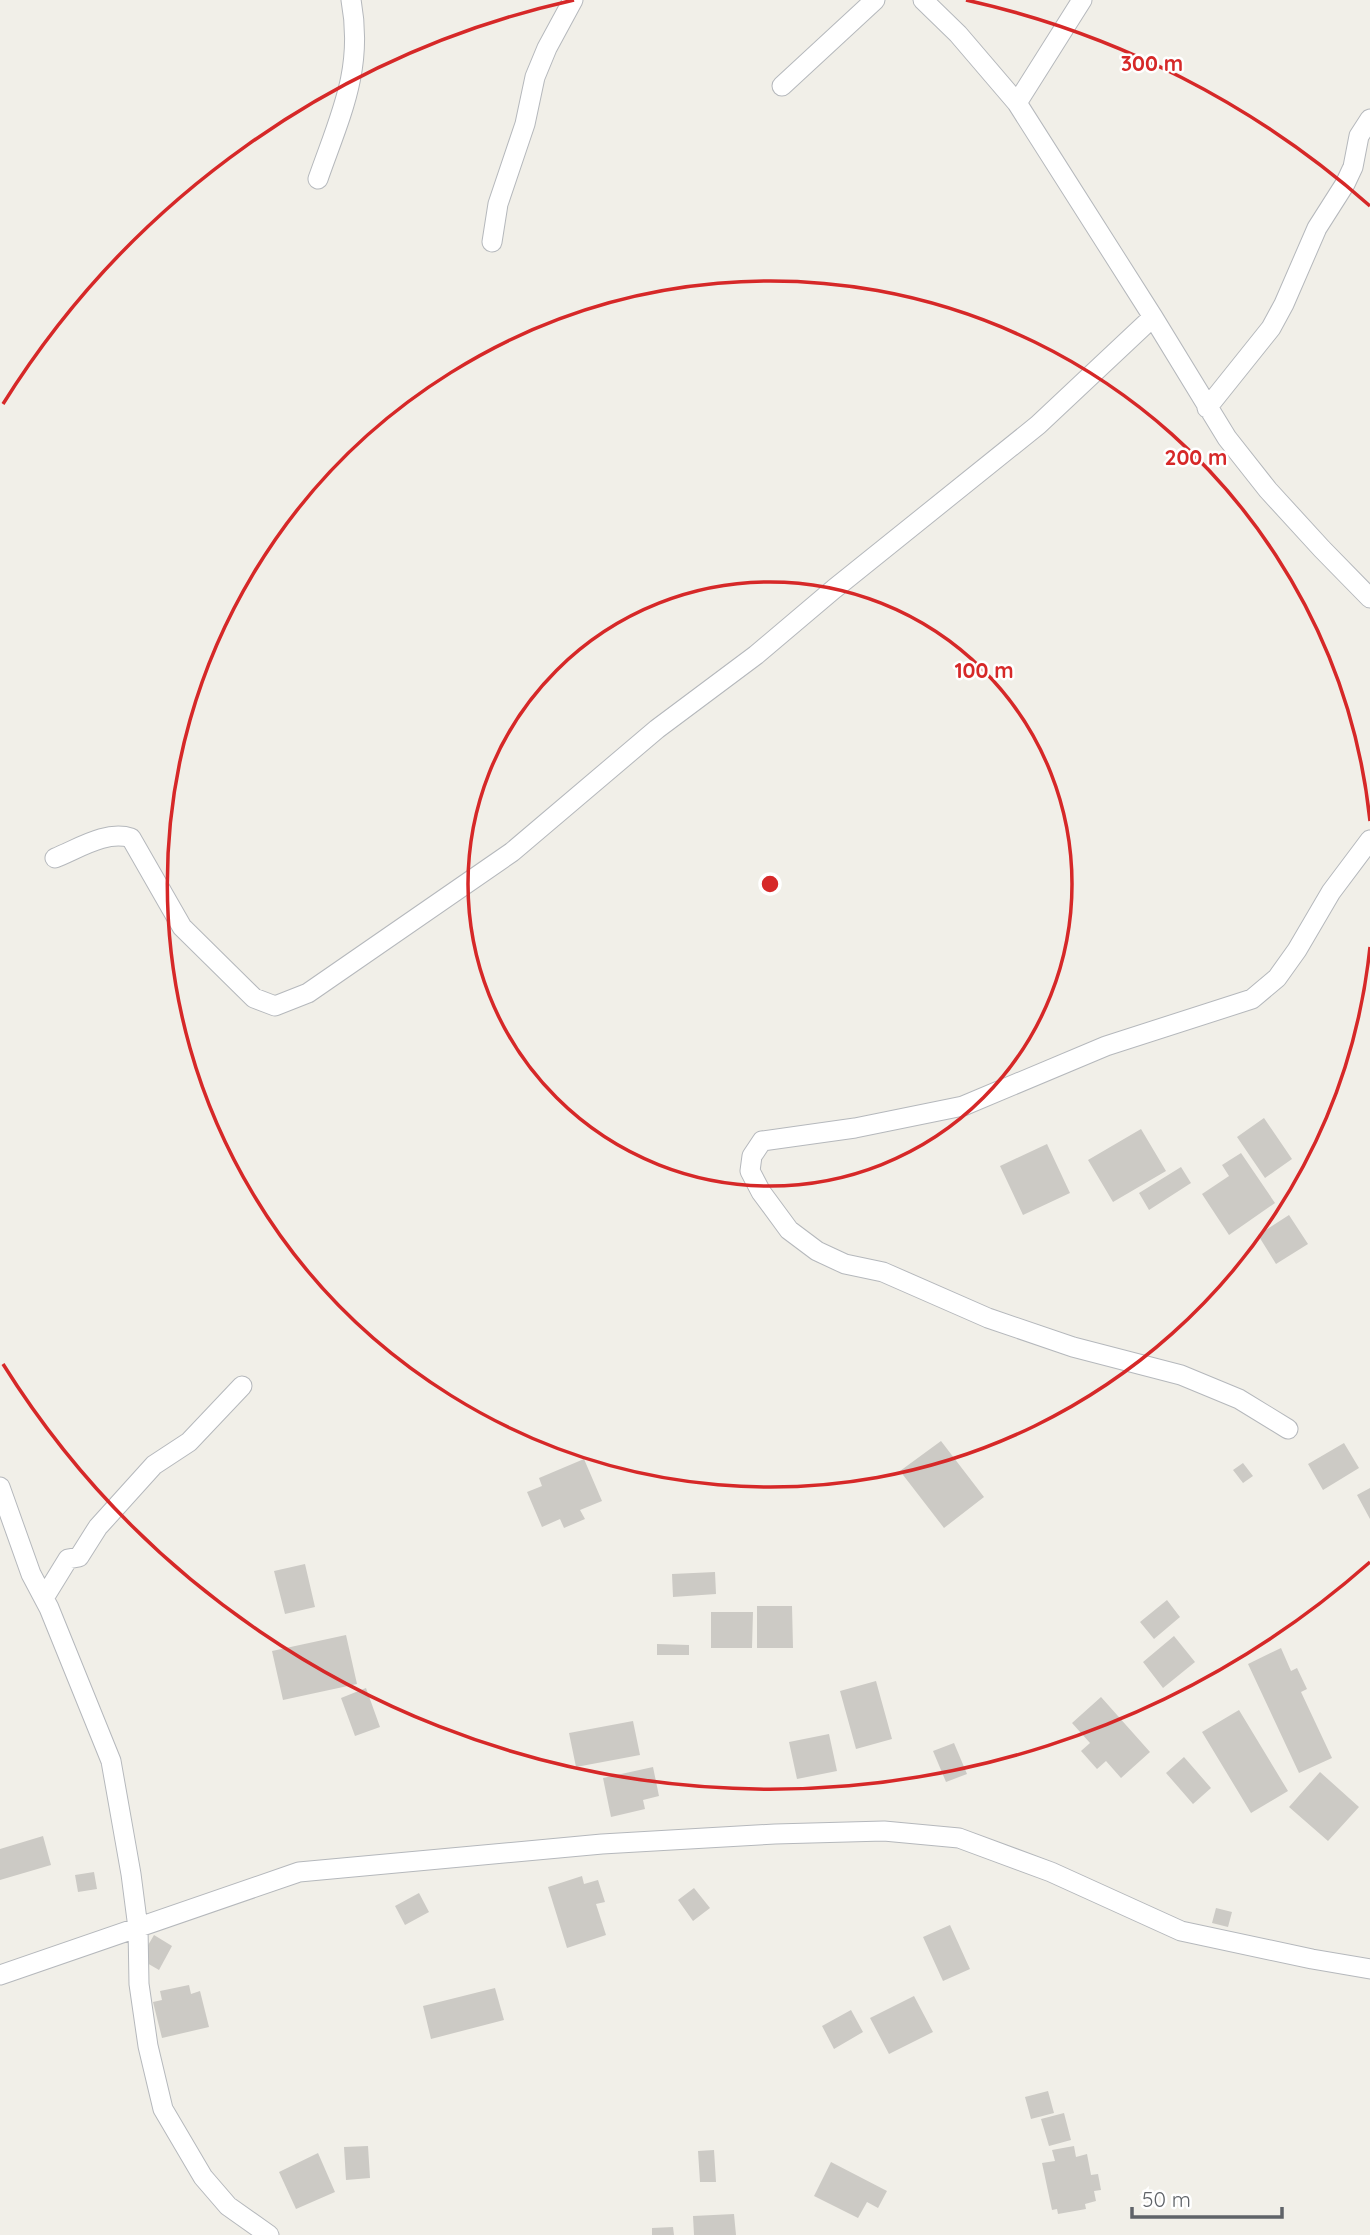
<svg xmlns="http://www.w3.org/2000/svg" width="1370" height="2235" font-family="Quicksand,sans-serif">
	<rect width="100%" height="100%" fill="#f1efe8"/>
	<!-- building -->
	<path fill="#cccac5" d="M 1264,1118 L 1292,1159 L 1265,1178 L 1237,1137 Z
		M 1141,1129 L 1166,1171 L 1113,1202 L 1088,1160 Z
		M 1047,1144 L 1070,1193 L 1023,1215 L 1000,1166 Z
		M 1241,1153 L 1275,1203 L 1229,1235 L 1202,1194 L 1229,1176 L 1222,1165 Z
		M 1181,1167 L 1191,1183 L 1149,1210 L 1139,1193 Z
		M 1289,1215 L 1308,1244 L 1276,1264 L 1258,1235 Z
		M 941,1441 L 984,1497 L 944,1528 L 900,1471 Z
		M 1344,1443 L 1359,1468 L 1323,1490 L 1308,1464 Z
		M 584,1459 L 602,1501 L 580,1510 L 585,1519 L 564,1528 L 560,1519 L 542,1527 L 527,1492 L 542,1486 L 539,1478 Z
		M 1243,1463 L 1253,1476 L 1243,1483 L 1233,1470 Z
		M 1370,1488 L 1370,1519 L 1357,1495 Z
		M 305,1564 L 315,1607 L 285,1614 L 274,1571 Z
		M 715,1572 L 716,1594 L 673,1597 L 672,1574 Z
		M 1167,1600 L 1180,1617 L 1154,1639 L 1140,1622 Z
		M 757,1606 L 792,1606 L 793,1648 L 757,1648 Z
		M 711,1612 L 753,1612 L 752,1648 L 711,1648 Z
		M 346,1635 L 357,1684 L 283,1700 L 272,1651 Z
		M 1174,1636 L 1195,1662 L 1163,1688 L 1143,1662 Z
		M 657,1644 L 689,1645 L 689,1655 L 657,1655 Z
		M 1281,1648 L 1291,1671 L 1297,1668 L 1307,1689 L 1301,1692 L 1332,1758 L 1299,1773 L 1248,1664 Z
		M 876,1681 L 892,1739 L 856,1749 L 840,1691 Z
		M 366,1688 L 380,1727 L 355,1736 L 341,1698 Z
		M 1101,1697 L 1150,1752 L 1121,1778 L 1106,1761 L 1097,1769 L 1081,1751 L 1090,1743 L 1072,1723 Z
		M 1239,1710 L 1288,1791 L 1251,1813 L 1202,1732 Z
		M 633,1721 L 640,1755 L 576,1767 L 569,1733 Z
		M 829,1734 L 837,1771 L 797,1779 L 789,1742 Z
		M 954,1743 L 967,1774 L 946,1782 L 933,1751 Z
		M 1184,1757 L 1211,1788 L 1193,1804 L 1166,1773 Z
		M 653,1767 L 659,1796 L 643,1800 L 645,1809 L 611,1817 L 603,1778 Z
		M 1320,1772 L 1359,1807 L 1328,1841 L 1289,1807 Z
		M 43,1836 L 51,1865 L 0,1880 L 0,1849 Z
		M 94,1872 L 97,1889 L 78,1892 L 75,1875 Z
		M 582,1876 L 584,1884 L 598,1880 L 605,1902 L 596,1904 L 606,1935 L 567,1948 L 548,1887 Z
		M 694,1888 L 710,1908 L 693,1921 L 678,1900 Z
		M 419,1893 L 429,1912 L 405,1925 L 395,1906 Z
		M 1216,1908 L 1232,1912 L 1228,1927 L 1212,1923 Z
		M 950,1925 L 970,1969 L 943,1981 L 923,1937 Z
		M 154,1935 L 172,1946 L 159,1970 L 140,1959 Z
		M 189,1985 L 191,1994 L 200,1991 L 209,2027 L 162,2038 L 153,2002 L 162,2000 L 160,1991 Z
		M 495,1988 L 504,2020 L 431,2039 L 423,2006 Z
		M 914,1996 L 933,2032 L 889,2054 L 870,2018 Z
		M 851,2010 L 863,2032 L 834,2049 L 822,2026 Z
		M 1048,2091 L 1054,2113 L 1031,2119 L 1025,2097 Z
		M 1064,2113 L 1071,2140 L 1049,2146 L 1041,2119 Z
		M 368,2146 L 370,2178 L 346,2180 L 344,2147 Z
		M 1074,2146 L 1076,2157 L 1087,2154 L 1091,2175 L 1098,2174 L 1101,2190 L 1094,2191 L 1096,2201 L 1085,2204 L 1086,2209 L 1058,2214 L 1057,2209 L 1052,2210 L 1042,2163 L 1055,2161 L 1052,2150 Z
		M 714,2150 L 716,2182 L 700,2182 L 698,2151 Z
		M 318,2153 L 335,2192 L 296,2209 L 279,2172 Z
		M 831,2162 L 887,2191 L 878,2208 L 867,2202 L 858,2218 L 814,2196 Z
		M 734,2214 L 736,2235 L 694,2235 L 693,2216 Z
		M 673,2227 L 674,2235 L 652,2235 L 652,2228 Z"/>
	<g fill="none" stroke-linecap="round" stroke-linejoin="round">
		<defs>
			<path id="minor" d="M 923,0 L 958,34 L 1017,103 L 1153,317 L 1227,438 L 1268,490 L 1322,549 L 1370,598
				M 782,86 L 875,0
				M 1017,103 L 1082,0
				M 318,179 C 340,116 364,69 351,0
				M 492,242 L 498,204 L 525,124 L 535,77 L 547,48 L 573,0
				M 1207,408 L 1271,328 L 1284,304 L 1317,228 L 1345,184 L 1353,167 L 1359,136 L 1370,119
				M 55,858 C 78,849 106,830 131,838 L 182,927 L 254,998 L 275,1006 L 308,993 L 512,852 L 657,729 L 756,655 L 834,589 L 1038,425 L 1153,317
				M 1288,1429 L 1239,1399 L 1181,1375 L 1073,1347 L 988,1318 L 883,1272 L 845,1264 L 817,1251 L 789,1230 L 761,1192 L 750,1171 L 752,1156 L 762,1141 L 855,1128 L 963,1106 L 1106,1046 L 1252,999 L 1277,978 L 1297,950 L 1331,892 L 1370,840
				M 0,1487 L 31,1574 L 49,1608 L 111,1761 L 131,1874 L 138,1928 L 139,1984 L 148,2046 L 163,2109 L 203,2177 L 228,2206 L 269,2235
				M 44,1598 L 68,1559 L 79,1557 L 98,1527 L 154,1465 L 189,1442 L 242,1386
				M 0,1975 L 299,1872 L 602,1844 L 775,1834 L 884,1831 L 959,1838 L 1051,1872 L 1181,1931 L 1312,1959 L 1370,1969"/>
		</defs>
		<!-- minor casing -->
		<use href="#minor" stroke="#b5b8bc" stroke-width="21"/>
		<!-- minor -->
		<use href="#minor" stroke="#fff" stroke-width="19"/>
	</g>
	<!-- distance rings -->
	<g fill="none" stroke="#d62828" stroke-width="3.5">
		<circle cx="770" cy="884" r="302"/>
		<path d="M1370 947A603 603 0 1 1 1370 821"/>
		<path d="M1370 1562A905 905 0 0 1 3 1364M3 404A905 905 0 0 1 574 0M966 0A905 905 0 0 1 1370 206"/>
	</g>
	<circle cx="770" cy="884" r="10" fill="#d62828" stroke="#fff" stroke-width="3.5"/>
	<g font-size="21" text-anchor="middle" font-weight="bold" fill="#d62828" stroke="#fff" stroke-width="5" stroke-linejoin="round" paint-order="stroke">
		<text x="1152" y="71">300 m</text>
		<text x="1196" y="465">200 m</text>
		<text x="984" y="678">100 m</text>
	</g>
	<!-- scale -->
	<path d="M1132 2207v10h150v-10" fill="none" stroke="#5f6368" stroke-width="3.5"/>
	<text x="1142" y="2207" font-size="21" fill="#5f6368" stroke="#ffffff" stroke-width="5" paint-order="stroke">50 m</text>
</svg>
